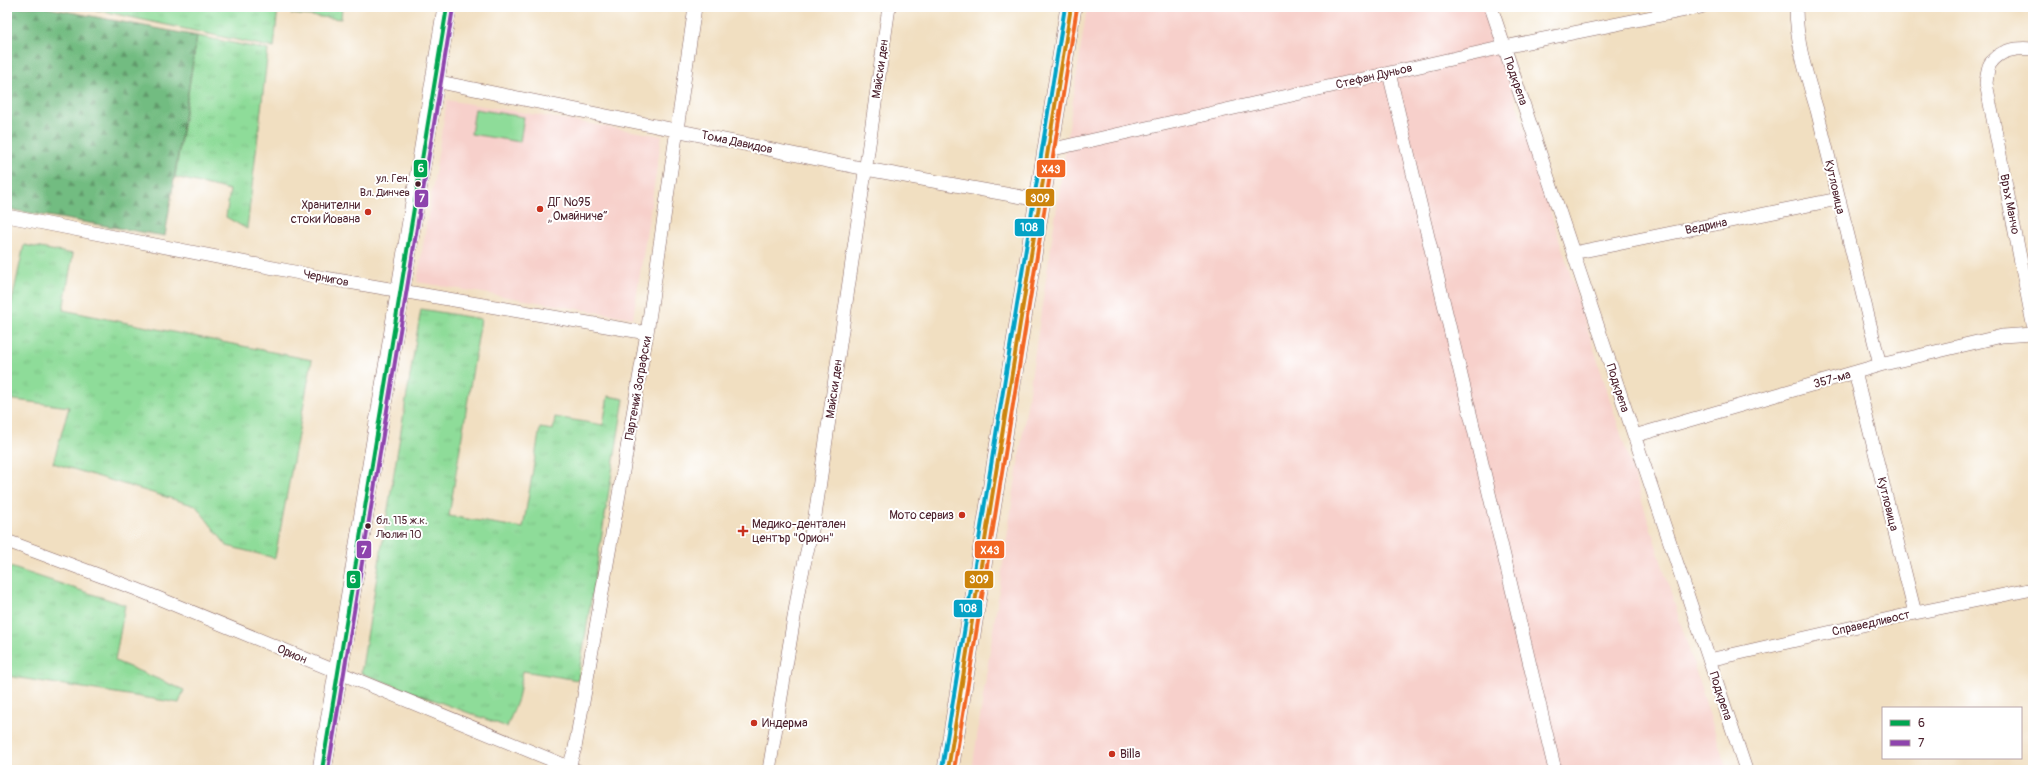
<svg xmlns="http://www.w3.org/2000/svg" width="2040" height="777" font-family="Pangolin,sans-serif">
	<defs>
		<pattern id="grass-tufts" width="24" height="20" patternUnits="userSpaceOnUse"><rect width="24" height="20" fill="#8edc99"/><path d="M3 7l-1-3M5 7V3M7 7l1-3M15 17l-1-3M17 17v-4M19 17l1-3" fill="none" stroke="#7cbc84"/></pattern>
		<pattern id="forest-firs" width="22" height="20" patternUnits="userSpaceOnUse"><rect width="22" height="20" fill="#72bc81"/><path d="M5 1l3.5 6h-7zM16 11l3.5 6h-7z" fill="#60986a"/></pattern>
	</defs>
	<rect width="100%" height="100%" fill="#fff"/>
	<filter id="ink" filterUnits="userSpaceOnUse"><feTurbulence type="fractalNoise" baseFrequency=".025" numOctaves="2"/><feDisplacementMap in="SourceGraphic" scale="8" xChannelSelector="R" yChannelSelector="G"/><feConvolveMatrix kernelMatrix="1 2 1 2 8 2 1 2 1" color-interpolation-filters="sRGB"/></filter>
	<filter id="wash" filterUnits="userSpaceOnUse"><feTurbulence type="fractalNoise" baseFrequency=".012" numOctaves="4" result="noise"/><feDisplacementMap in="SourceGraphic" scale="16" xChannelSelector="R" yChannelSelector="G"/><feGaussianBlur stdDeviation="0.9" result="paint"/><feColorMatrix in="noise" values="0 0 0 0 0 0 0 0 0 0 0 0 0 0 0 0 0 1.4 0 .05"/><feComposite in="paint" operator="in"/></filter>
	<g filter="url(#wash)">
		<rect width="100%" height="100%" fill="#f1dfc1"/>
		<!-- built -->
		<path fill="#f7d0cb" d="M 1087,7 L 1486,7 L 1727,770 L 972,770 Z
			M 447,100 L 662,136 L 633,318 L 417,282 Z"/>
		<!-- grass -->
		<path fill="url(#grass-tufts)" stroke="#6c7e62" d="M 83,7 L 278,7 L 274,48 Z
			M 292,7 L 342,7 L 341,19 L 291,14 Z
			M 197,36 L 268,50 L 247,229 L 226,217 L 230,190 L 175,177 Z
			M 24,245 L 73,254 L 63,310 L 312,360 L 275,558 L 227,546 L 196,506 L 53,463 L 69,407 L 7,399 L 7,324 Z
			M 421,309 L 481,319 L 449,516 L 523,528 L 540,428 L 553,430 L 555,417 L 603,425 L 608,396 L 624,399 L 578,680 L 523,671 L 518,699 L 507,727 L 361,673 Z
			M 7,566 L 125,605 L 115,661 L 184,690 L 179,703 L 7,676 Z"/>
		<!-- forest -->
		<path fill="url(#forest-firs)" stroke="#5e6e56" d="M 7,7 L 43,7 L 197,36 L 165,236 L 7,209 Z"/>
		<!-- pitch -->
		<path fill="#8edc99" stroke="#6c7e62" d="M 475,109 L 524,117 L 520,142 L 471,134 Z"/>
	</g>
	<g filter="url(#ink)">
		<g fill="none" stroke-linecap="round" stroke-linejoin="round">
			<defs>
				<path id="street" d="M 1491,7 L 1746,770
					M 1796,7 C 1796,42 1807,77 1817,110 L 1880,365
					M 2033,49 C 2017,47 1999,50 1990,64 C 1987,69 1987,78 1986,83 L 2033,324
					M 1389,73 L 1555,770
					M 435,81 L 866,169 L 1039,200
					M 1049,150 L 1504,47 L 1701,7
					M 7,216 L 325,278 L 647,333
					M 1573,253 L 1838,199
					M 1855,372 L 1915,613
					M 1634,436 L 1880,365 L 2002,336 L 2033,334
					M 7,541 L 136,589 L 576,770
					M 1709,660 L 1915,613 L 2033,589
					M 569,767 L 575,748 L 647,333 L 695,7
					M 769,770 L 799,587 L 815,516 L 889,7"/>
				<path id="secondary" d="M 322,770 L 447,7"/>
				<path id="primary" d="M 948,770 L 1071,7"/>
			</defs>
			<!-- street casing -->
			<use href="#street" stroke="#846260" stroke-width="14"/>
			<!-- secondary casing -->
			<use href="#secondary" stroke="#846260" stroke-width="20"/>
			<!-- primary casing -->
			<use href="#primary" stroke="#846260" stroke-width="22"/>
			<!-- street -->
			<use href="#street" stroke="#fff" stroke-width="13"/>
			<!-- secondary -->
			<use href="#secondary" stroke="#fff" stroke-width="19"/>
			<!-- primary -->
			<use href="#primary" stroke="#fff" stroke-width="21"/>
			<defs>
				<path id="bus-1" d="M 322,770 L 447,7"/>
				<path id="bus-2" d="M 328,770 L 453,8"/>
				<path id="bus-3" d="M 948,770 L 1071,7"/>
				<path id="bus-4" d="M 954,770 L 1077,8"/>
				<path id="bus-5" d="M 942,769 L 1065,7"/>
			</defs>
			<!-- bus-1 casing -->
			<use href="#bus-1" stroke="#fff" stroke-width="7"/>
			<!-- bus-2 casing -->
			<use href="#bus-2" stroke="#fff" stroke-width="7"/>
			<!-- bus-3 casing -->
			<use href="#bus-3" stroke="#fff" stroke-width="7"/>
			<!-- bus-4 casing -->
			<use href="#bus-4" stroke="#fff" stroke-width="7"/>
			<!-- bus-5 casing -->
			<use href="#bus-5" stroke="#fff" stroke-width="7"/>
			<!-- bus-1 -->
			<use href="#bus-1" stroke="#00a651" stroke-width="4"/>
			<!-- bus-2 -->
			<use href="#bus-2" stroke="#8e44ad" stroke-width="4"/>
			<!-- bus-3 -->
			<use href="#bus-3" stroke="#cc840b" stroke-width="4"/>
			<!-- bus-4 -->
			<use href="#bus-4" stroke="#f26522" stroke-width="4"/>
			<!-- bus-5 -->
			<use href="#bus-5" stroke="#04a2c6" stroke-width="4"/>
		</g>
	</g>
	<!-- markers -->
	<g fill="#4a1f2b" stroke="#fff" stroke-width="1.5">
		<circle cx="418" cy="184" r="3.5"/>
		<circle cx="368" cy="526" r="3.5"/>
	</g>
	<g fill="#c8321e" stroke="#fff" stroke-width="1.5">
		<circle cx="540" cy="209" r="4"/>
		<circle cx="368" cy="212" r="4"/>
		<circle cx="962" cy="515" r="4"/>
		<path d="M741 525h4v4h4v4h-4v4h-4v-4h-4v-4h4z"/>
		<circle cx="754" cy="723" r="4"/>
		<circle cx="1112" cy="754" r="4"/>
	</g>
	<g text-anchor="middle" stroke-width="4" stroke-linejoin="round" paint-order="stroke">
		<!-- bus labels -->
		<g font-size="11" fill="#4a1f2b" stroke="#fff" text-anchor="end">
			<text x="410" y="182">ул. Ген.<tspan x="410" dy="14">Вл. Динчев</tspan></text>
			<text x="376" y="524" text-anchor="start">бл. 115 ж.к.<tspan x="376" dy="14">Люлин 10</tspan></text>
		</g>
		<!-- street labels -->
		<g font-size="12" fill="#4a1f2b" stroke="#fff">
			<text transform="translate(880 69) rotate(-82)" y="4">Майски ден</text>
			<text transform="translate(1374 76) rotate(-13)" y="4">Стефан Дуньов</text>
			<text transform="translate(1516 81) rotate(71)" y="4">Подкрепа</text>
			<text transform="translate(737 142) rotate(12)" y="4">Тома Давидов</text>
			<text transform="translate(1835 187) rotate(77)" y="4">Кутловица</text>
			<text transform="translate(2010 204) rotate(79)" y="4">Връх Манчо</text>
			<text transform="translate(1706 226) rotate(-12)" y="4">Ведрина</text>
			<text transform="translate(326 278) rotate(11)" y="4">Чернигов</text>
			<text transform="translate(1832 379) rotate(-16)" y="4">357-ма</text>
			<text transform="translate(638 388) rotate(-80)" y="4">Партений Зографски</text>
			<text transform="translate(1618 388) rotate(72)" y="4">Подкрепа</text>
			<text transform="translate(834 389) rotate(-82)" y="4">Майски ден</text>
			<text transform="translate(1888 504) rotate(76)" y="4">Кутловица</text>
			<text transform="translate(1871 623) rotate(-13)" y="4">Справедливост</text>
			<text transform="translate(292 654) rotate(23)" y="4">Орион</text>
			<text transform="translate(1721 696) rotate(72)" y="4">Подкрепа</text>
		</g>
		<!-- poi labels -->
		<g font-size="12" fill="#4a1f2b" stroke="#fff" text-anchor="start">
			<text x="548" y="206">ДГ №95<tspan x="548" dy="14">„Омайниче“</tspan></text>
			<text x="360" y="209" text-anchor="end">Хранителни<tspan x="360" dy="14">стоки Йована</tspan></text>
			<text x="954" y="519" text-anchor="end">Мото сервиз</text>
			<text x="752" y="528">Медико-дентален<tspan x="752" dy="14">център "Орион"</tspan></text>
			<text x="762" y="727">Индерма</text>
			<text x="1120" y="758">Billa</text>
		</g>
	</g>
	<g stroke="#fff" stroke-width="1.5">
		<rect x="413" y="159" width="15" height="19" rx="4" fill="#00a651"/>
		<rect x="1036" y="159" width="30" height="19" rx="4" fill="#f26522"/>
		<rect x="1025" y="188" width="30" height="19" rx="4" fill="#cc840b"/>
		<rect x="414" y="189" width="15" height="19" rx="4" fill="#8e44ad"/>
		<rect x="1014" y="218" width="31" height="19" rx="4" fill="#04a2c6"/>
		<rect x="974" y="540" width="31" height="19" rx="4" fill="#f26522"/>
		<rect x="356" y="540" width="16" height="19" rx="4" fill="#8e44ad"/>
		<rect x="346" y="570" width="15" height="19" rx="4" fill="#00a651"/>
		<rect x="964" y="570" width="30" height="19" rx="4" fill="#cc840b"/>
		<rect x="953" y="599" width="30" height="19" rx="4" fill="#04a2c6"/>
	</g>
	<g font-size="11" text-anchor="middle" font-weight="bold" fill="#fff">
		<text x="421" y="172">6</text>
		<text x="1051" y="173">X43</text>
		<text x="1040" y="202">309</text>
		<text x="422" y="202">7</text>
		<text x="1029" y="231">108</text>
		<text x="990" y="554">X43</text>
		<text x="364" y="554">7</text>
		<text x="353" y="583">6</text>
		<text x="979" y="583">309</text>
		<text x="968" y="612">108</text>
	</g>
	<!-- margin -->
	<rect width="2040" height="777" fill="none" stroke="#fff" stroke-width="24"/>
	<!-- legend -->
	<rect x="1882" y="707" width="140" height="52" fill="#ffffff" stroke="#b7a5aa"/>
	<rect x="1890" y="720" width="20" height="6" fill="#00a651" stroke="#b7a5aa"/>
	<text x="1918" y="727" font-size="12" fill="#4a1f2b">6</text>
	<rect x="1890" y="740" width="20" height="6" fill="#8e44ad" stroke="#b7a5aa"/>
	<text x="1918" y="747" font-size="12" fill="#4a1f2b">7</text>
</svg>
